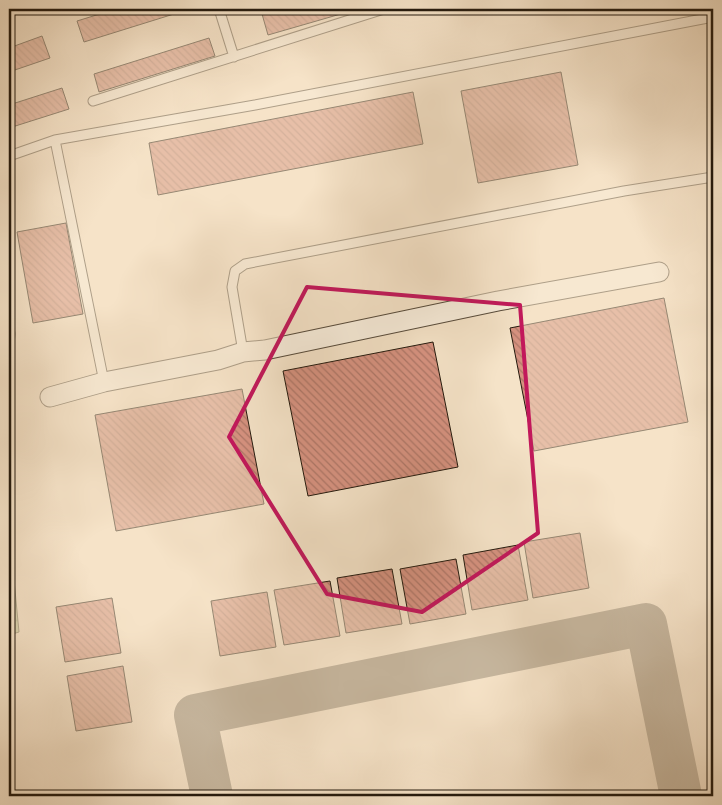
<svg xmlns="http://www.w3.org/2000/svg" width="722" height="805" font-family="'IM FELL Great Primer',serif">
	<defs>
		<pattern id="forest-firs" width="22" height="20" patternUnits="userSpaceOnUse" patternTransform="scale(1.25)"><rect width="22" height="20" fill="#bec394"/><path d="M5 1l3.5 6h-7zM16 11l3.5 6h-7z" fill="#a3a77e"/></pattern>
		<pattern id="building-back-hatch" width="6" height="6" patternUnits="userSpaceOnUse" patternTransform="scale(1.25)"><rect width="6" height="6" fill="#d69280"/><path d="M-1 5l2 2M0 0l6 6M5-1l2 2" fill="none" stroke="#ad7667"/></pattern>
	</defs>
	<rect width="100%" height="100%" fill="#f5e3c8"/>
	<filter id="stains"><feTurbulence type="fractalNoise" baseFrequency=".004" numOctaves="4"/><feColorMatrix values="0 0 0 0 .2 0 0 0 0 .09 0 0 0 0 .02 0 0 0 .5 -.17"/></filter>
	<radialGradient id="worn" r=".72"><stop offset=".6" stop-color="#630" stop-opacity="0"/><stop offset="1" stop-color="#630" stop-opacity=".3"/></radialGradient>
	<!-- forest -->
	<path fill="url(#forest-firs)" stroke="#716e51" d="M 9,528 L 19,632 L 9,635 Z"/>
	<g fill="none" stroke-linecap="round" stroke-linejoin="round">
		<!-- taxiway -->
		<path stroke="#8c7e6b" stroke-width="42" d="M 212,796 L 195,715 L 646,624 L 681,796"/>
	</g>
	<!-- building -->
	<path fill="url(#building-back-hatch)" stroke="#241a0e" d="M 116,9 L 190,9 L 84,42 L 77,21 Z
		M 281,9 L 358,9 L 268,35 L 262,14 Z
		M 42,36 L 50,58 L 9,72 L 9,48 Z
		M 209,38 L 215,56 L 99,92 L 94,74 Z
		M 561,72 L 578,165 L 478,183 L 461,91 Z
		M 62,88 L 69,109 L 9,128 L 9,105 Z
		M 413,92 L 423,144 L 158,195 L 149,143 Z
		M 66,223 L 83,314 L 33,323 L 17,232 Z
		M 664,298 L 688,422 L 534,451 L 510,328 Z
		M 433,342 L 458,467 L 308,496 L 283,371 Z
		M 242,389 L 264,504 L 116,531 L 95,415 Z
		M 580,533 L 589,588 L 533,598 L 524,542 Z
		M 518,545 L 528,600 L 472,610 L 463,555 Z
		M 456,559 L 466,614 L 410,624 L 400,569 Z
		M 392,569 L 402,624 L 346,633 L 337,578 Z
		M 330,581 L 340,636 L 284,645 L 274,590 Z
		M 267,592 L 276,647 L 220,656 L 211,601 Z
		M 112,598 L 121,653 L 65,662 L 56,607 Z
		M 123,666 L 132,722 L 76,731 L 67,676 Z"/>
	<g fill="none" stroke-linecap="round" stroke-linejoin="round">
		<defs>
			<path id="service" d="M 219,9 L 234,57
				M 93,101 L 384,9
				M 55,140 L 104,382
				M 9,156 L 55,140 L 255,105 L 713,17
				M 9,328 L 10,334 L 9,344
				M 243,352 L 232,287 L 235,271 L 245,264 L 624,191 L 713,177"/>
			<path id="minor" d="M 50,397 L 104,382 L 218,360 L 243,352 L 265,350 L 498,301 L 659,272"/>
		</defs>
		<!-- service casing -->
		<use href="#service" stroke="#584c3c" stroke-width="11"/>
		<!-- minor casing -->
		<use href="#minor" stroke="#584c3c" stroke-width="21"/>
		<!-- service -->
		<use href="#service" stroke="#f8eddb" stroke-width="9"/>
		<!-- minor -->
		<use href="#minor" stroke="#f8eddb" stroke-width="19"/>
	</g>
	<!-- marked area -->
	<path d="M0 0H722V805H0ZM 307,287 L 520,305 L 538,533 L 422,612 L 327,594 L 229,437 Z" fill="#f5e3c8" fill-opacity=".55" fill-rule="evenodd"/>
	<path fill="none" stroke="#c2185b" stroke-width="4" stroke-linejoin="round" d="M 307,287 L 520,305 L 538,533 L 422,612 L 327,594 L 229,437 Z"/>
	<!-- margin -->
	<rect width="722" height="805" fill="none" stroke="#f5e3c8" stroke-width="30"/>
	<rect x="10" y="10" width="702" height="785" fill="none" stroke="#241a0e" stroke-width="2.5"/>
	<rect x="15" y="15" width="692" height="775" fill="none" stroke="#241a0e"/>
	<rect width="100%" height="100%" filter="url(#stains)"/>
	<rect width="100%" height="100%" fill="url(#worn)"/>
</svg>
